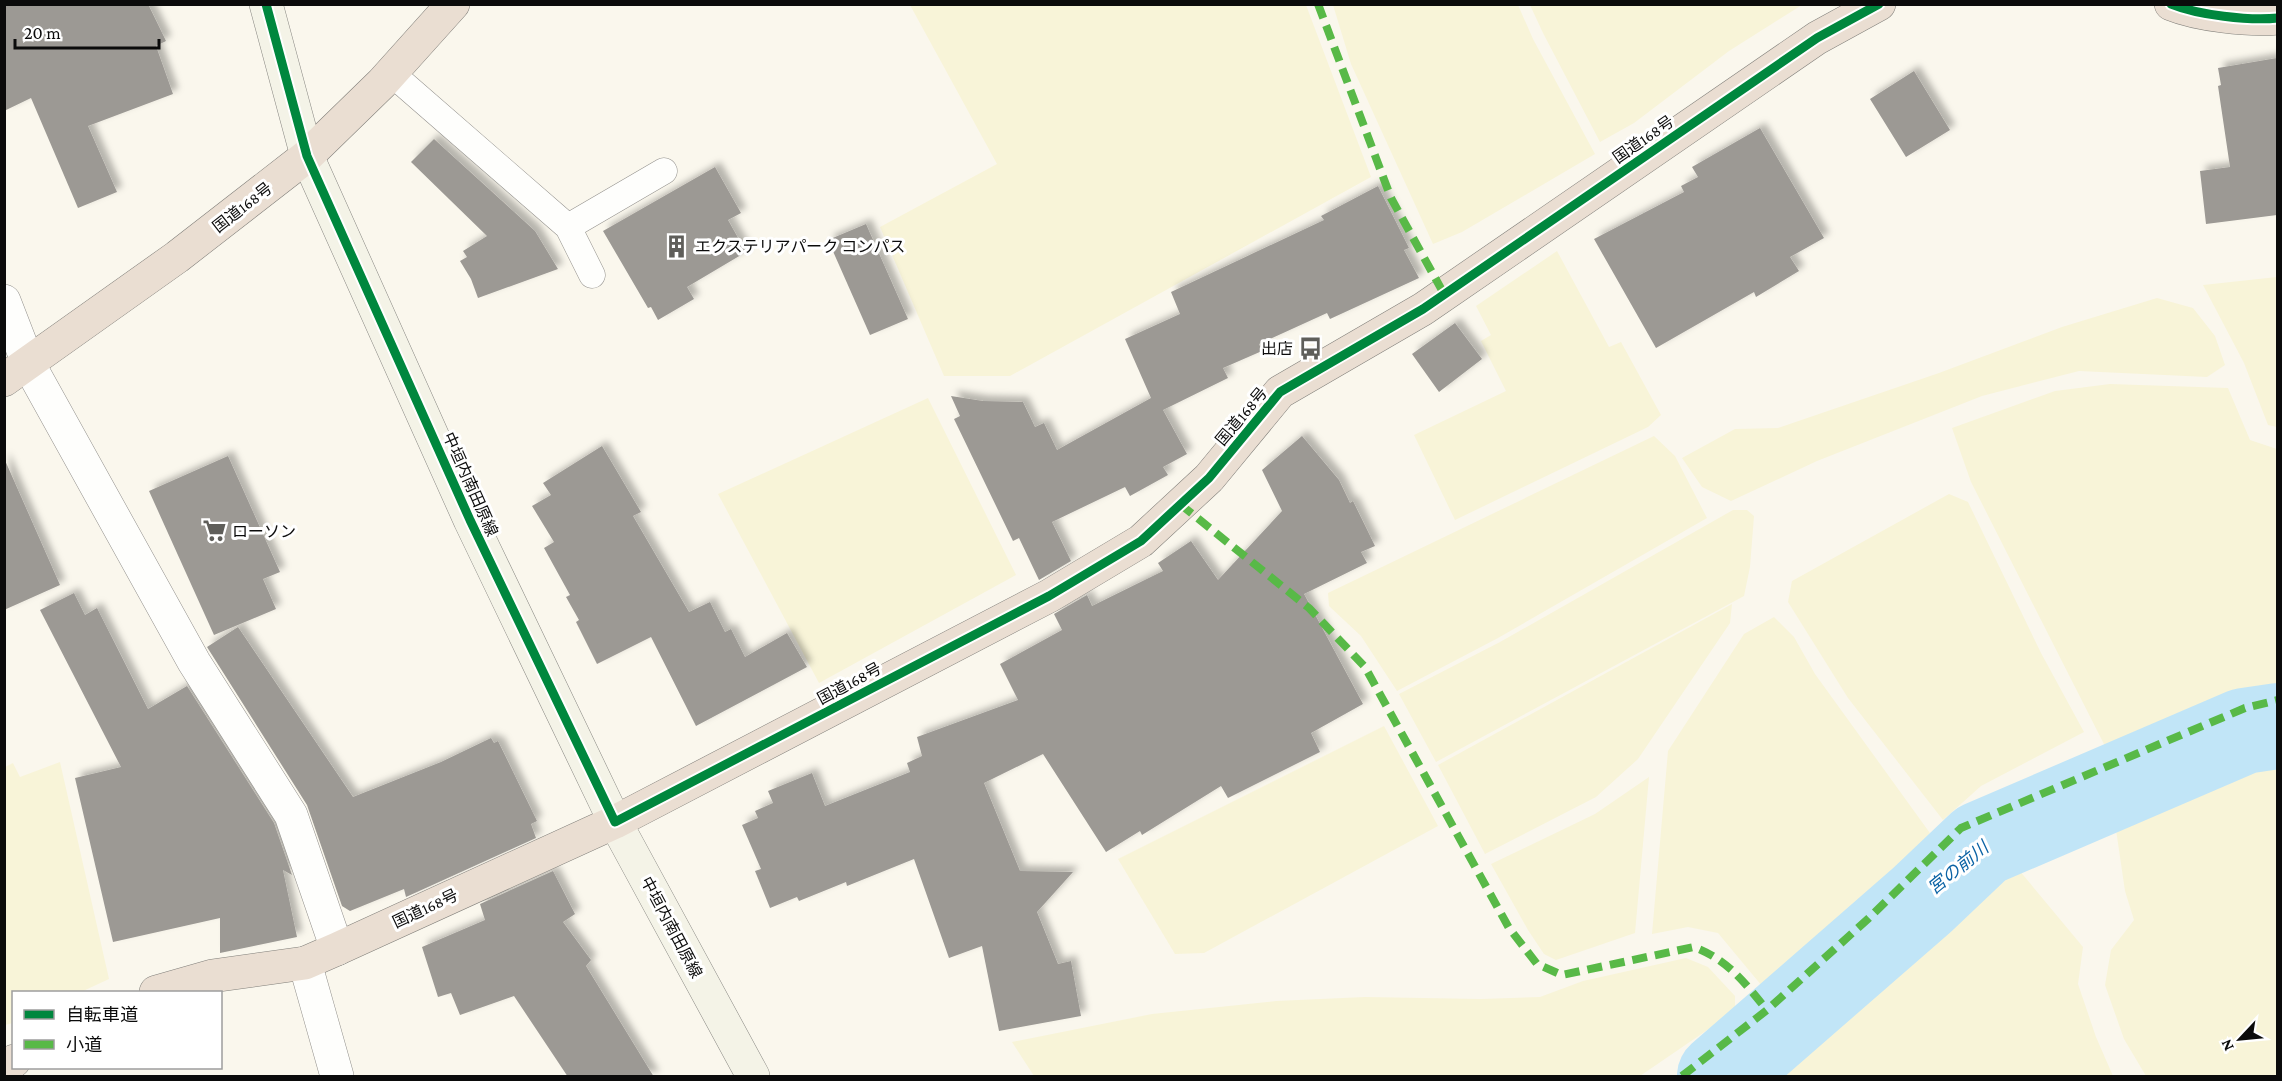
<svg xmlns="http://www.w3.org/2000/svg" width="2282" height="1081" font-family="'Crimson Pro','Noto Sans JP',serif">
	<defs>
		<filter id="shadow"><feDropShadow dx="5.5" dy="-5.5" stdDeviation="3" flood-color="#0004"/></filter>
	</defs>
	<rect width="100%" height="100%" fill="#faf7ed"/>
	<!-- farmland -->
	<path fill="#f8f4d8" d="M 910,5 L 1306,5 L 1371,177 L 1010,376 L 944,376 L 880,227 L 997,164 Z
		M 1333,5 L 1518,5 L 1533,39 L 1595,154 L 1462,232 L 1433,244 L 1351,64 Z
		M 1530,5 L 1802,5 L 1729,51 L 1634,123 L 1600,142 L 1543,33 Z
		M 1557,251 L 1609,347 L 1621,342 L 1661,415 L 1648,427 L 1455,520 L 1414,435 L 1506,391 L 1481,341 L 1491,335 L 1476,306 Z
		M 2277,277 L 2278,277 L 2277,427 L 2268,425 L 2244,363 L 2203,285 Z
		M 2157,298 L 2193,308 L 2215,336 L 2225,365 L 2207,377 L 2079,371 L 1982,396 L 1817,461 L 1731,501 L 1702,487 L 1682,458 L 1735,429 L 1778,428 L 1939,373 L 2062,327 Z
		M 2110,384 L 2228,388 L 2250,440 L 2277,449 L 2278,685 L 2249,689 L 2108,752 L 1971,482 L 1952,428 L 2055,391 Z
		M 928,398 L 1016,575 L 819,683 L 718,494 Z
		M 1654,436 L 1675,456 L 1707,518 L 1498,638 L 1397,691 L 1361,636 L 1329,606 L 1328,593 Z
		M 1949,494 L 1968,502 L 2041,653 L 2084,732 L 1981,786 L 1943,820 L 1848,698 L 1788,602 L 1792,581 Z
		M 1733,510 L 1747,510 L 1754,516 L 1750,567 L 1744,596 L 1436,762 L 1399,694 L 1500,642 Z
		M 1732,604 L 1730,623 L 1638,759 L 1596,797 L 1485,854 L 1438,765 Z
		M 1774,617 L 1794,637 L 1815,674 L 1935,840 L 1767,992 L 1718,933 L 1688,927 L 1652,934 L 1668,751 L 1744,634 Z
		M 1384,726 L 1438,826 L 1204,953 L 1175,954 L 1118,859 Z
		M 2274,752 L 2278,752 L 2277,1076 L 2146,1076 L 2124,1039 L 2105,985 L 2111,950 L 2134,920 L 2125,891 L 2114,816 Z
		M 60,762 L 109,979 L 81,992 L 14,992 L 13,1023 L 5,1025 L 5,767 L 13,763 L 20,777 Z
		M 1649,777 L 1635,933 L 1556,960 L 1544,954 L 1528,930 L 1491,864 L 1595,814 Z
		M 2014,864 L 2083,947 L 2078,984 L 2096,1037 L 2113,1076 L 1779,1076 L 1780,1069 L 1868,984 Z
		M 1686,958 L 1708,967 L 1735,996 L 1735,1011 L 1640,1076 L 1034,1076 L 1012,1042 L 1152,1014 L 1276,1001 L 1365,997 L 1481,999 L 1540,997 L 1583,981 Z"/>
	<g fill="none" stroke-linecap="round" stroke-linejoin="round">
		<!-- river -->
		<path stroke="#c1e5f7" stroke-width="86" d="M 1720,1076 L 1922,900 L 1981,844 L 2244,731 L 2278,726"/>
	</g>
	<!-- building -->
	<path fill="#9c9994" filter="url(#shadow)" d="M 4,4 L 148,4 L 166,41 L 156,46 L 173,94 L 88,126 L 117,192 L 78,208 L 31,98 L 4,111 Z
		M 2277,58 L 2277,215 L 2206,224 L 2200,171 L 2230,167 L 2218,86 L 2221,85 L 2218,68 Z
		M 1914,71 L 1950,130 L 1906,157 L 1870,99 Z
		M 1760,128 L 1824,238 L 1790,257 L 1799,271 L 1756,297 L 1754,292 L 1656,348 L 1594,239 L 1684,192 L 1681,186 L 1698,177 L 1692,167 Z
		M 434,139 L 535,231 L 558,269 L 478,298 L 471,279 L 460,261 L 467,257 L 463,251 L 487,236 L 411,162 Z
		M 715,167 L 741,213 L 728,220 L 746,252 L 687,287 L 694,299 L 658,320 L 651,307 L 648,308 L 603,231 Z
		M 1378,186 L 1409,248 L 1404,250 L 1419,278 L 1330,319 L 1327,313 L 1259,344 L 1262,351 L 1223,368 L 1228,378 L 1163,410 L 1187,454 L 1163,467 L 1168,475 L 1130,496 L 1125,487 L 1052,522 L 1071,561 L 1039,580 L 1019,538 L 1013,541 L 954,419 L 960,416 L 951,396 L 983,401 L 1023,402 L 1035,427 L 1044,423 L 1057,450 L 1151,398 L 1125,339 L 1180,314 L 1171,292 L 1324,220 L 1321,216 Z
		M 866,224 L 908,319 L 870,335 L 828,240 Z
		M 1455,323 L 1482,359 L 1439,392 L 1412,354 Z
		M 1302,436 L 1339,480 L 1350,503 L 1353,501 L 1375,546 L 1361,552 L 1367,563 L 1304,594 L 1363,704 L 1311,733 L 1320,752 L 1228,798 L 1221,786 L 1142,835 L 1140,831 L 1106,852 L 1043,754 L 984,783 L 1020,871 L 1073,872 L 1037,912 L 1058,964 L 1071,961 L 1081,1016 L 999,1031 L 982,946 L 949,958 L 914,859 L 847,886 L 846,882 L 799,901 L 797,897 L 770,908 L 755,871 L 761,869 L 742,825 L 758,818 L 755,811 L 773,803 L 768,791 L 812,773 L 825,806 L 910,772 L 907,763 L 922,756 L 917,737 L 1018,700 L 1000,664 L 1062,630 L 1054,614 L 1087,595 L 1092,606 L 1163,571 L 1158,563 L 1191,541 L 1218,580 L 1282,511 L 1262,470 Z
		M 602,446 L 641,512 L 633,516 L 689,612 L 710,602 L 725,632 L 731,629 L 745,657 L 787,633 L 807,667 L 696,726 L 651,637 L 597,664 L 576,622 L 579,620 L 566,597 L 570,595 L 544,548 L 554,542 L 532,506 L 551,495 L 543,483 Z
		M 228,456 L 280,572 L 263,579 L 276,609 L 214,635 L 149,491 Z
		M 4,458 L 60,585 L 4,610 Z
		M 74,593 L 85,615 L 97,608 L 148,709 L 187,686 L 274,823 L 292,875 L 283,870 L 297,937 L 220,953 L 220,918 L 113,942 L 75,778 L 121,767 L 40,610 Z
		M 238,627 L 353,797 L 441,762 L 491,738 L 494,743 L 498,741 L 537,821 L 531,824 L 536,838 L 406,897 L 404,889 L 350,911 L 342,906 L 307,805 L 207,647 Z
		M 553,871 L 575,914 L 563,922 L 591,960 L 586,966 L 654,1077 L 568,1077 L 514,996 L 460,1015 L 451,993 L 438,997 L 422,947 L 485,920 L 480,904 Z"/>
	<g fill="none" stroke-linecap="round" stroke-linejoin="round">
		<defs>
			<path id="lane" d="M 391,73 L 568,227 L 592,275
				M 568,227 L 664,171"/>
			<path id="street" d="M 4,301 L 28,363 L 194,662 L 291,815 L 337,949
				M 305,963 L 337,1076"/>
			<path id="secondary" d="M 266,4 L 307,156 L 470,520 L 615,822 L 753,1076"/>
			<path id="highway" d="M 2171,4 C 2198,15 2249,21 2278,18
				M 4,380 L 177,257 L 307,156 L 382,83 L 453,4
				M 156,992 L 212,976 L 305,963 L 337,949 L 615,822 L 1049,596 L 1141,541 L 1209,478 L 1280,392 L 1423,309 L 1817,38 L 1879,4
				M 4,1067 L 14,1061"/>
		</defs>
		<!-- lane casing -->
		<use href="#lane" stroke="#93918d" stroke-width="27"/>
		<!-- street casing -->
		<use href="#street" stroke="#93918d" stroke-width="34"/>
		<!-- secondary casing -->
		<use href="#secondary" stroke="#898883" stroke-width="34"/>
		<!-- highway casing -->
		<use href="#highway" stroke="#807f7a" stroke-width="34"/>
		<!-- lane -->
		<use href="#lane" stroke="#fefefc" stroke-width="26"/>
		<!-- street -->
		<use href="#street" stroke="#fefefc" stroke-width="33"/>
		<!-- secondary -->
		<use href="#secondary" stroke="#f4f3e7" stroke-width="33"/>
		<!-- highway -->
		<use href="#highway" stroke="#eaded2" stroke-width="33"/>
		<!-- quiet -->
		<path stroke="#58b947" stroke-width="8" stroke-dasharray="15 8" stroke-linecap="butt" d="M 1318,4 L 1391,198 L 1444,294
			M 1180,504 L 1309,608 L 1365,667 L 1509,928 L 1537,964 L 1562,975 L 1694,947 C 1728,960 1744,982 1767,1010
			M 1682,1076 L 1767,1010 L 1869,918 L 1961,828 L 2245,708 L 2278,700"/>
		<defs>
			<path id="cycleway" d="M 266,4 L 307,156 L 470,520 L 615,822 L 1049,596 L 1141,541 L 1209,478 L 1280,392 L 1423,309 L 1817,38 L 1879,4
				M 2171,4 C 2198,15 2249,21 2278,18"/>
		</defs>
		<!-- cycleway casing -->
		<use href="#cycleway" stroke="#fff" stroke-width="13"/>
		<!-- cycleway -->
		<use href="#cycleway" stroke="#00873e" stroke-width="9"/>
	</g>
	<!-- icons -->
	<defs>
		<symbol id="building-bare" viewBox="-9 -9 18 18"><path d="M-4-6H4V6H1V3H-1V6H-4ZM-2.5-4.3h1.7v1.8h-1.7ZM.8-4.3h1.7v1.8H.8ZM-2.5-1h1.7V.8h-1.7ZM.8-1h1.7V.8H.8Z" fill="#5f5e5a" stroke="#fff" stroke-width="2.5" paint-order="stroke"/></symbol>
		<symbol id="bus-bare" viewBox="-9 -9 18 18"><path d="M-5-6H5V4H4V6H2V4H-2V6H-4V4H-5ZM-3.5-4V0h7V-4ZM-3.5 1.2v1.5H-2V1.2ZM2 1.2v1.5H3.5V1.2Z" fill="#5f5e5a" stroke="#fff" stroke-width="2.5" paint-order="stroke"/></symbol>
		<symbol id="supermarket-bare" viewBox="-9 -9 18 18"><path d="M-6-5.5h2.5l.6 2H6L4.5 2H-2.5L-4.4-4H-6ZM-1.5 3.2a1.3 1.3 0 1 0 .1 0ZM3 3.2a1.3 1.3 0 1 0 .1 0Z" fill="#5f5e5a" stroke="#fff" stroke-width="2.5" paint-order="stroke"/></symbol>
	</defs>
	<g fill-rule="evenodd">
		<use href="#building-bare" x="660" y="230" width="33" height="33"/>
		<use href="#bus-bare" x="1294" y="332" width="33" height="33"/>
		<use href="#supermarket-bare" x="198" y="514" width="33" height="33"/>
	</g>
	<g text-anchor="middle" stroke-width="6" stroke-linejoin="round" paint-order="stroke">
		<!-- street labels -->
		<g font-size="16" fill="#0b0b0b" stroke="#fff">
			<text transform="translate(1643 139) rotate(-35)" y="6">国道168号</text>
			<text transform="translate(242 207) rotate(-38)" y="6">国道168号</text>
			<text transform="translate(1241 416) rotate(-50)" y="6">国道168号</text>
			<text transform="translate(471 484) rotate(66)" y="6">中垣内南田原線</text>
			<text transform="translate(849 683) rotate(-28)" y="6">国道168号</text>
			<text transform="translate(425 908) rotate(-25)" y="6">国道168号</text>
			<text transform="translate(672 927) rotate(62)" y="6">中垣内南田原線</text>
		</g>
		<!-- poi labels -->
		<g font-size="16" fill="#0b0b0b" stroke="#fff" text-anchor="start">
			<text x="695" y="252">エクステリアパーク コンパス</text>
			<text x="1293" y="354" text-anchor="end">出店</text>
			<text x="232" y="537">ローソン</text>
		</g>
		<!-- water labels -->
		<g font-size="18" font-style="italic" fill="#0b63a5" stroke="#fff">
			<text transform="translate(1958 868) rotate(-39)" y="6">宮の前川</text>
		</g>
	</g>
	<!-- border -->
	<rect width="2282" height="1081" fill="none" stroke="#0b0b0b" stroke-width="12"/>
	<!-- legend -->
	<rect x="12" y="991" width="210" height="78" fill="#ffffff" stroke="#9d9d9d" stroke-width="1.5"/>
	<rect x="24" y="1010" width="30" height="9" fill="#00873e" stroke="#9d9d9d" stroke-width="1.5"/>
	<text x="66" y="1021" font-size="18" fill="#0b0b0b">自転車道</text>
	<rect x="24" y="1040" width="30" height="9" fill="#58b947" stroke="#9d9d9d" stroke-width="1.5"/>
	<text x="66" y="1051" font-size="18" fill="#0b0b0b">小道</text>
	<!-- north arrow -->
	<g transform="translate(2240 1039) rotate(244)" stroke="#ffffff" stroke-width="4.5" paint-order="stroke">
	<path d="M0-4.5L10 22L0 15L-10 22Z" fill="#0b0b0b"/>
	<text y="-9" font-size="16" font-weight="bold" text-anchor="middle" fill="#0b0b0b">N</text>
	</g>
	<!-- scale -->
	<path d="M15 39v9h144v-9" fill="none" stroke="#0b0b0b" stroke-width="3"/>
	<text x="24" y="39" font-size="18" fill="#0b0b0b" stroke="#ffffff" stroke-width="4.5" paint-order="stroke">20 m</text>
</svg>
